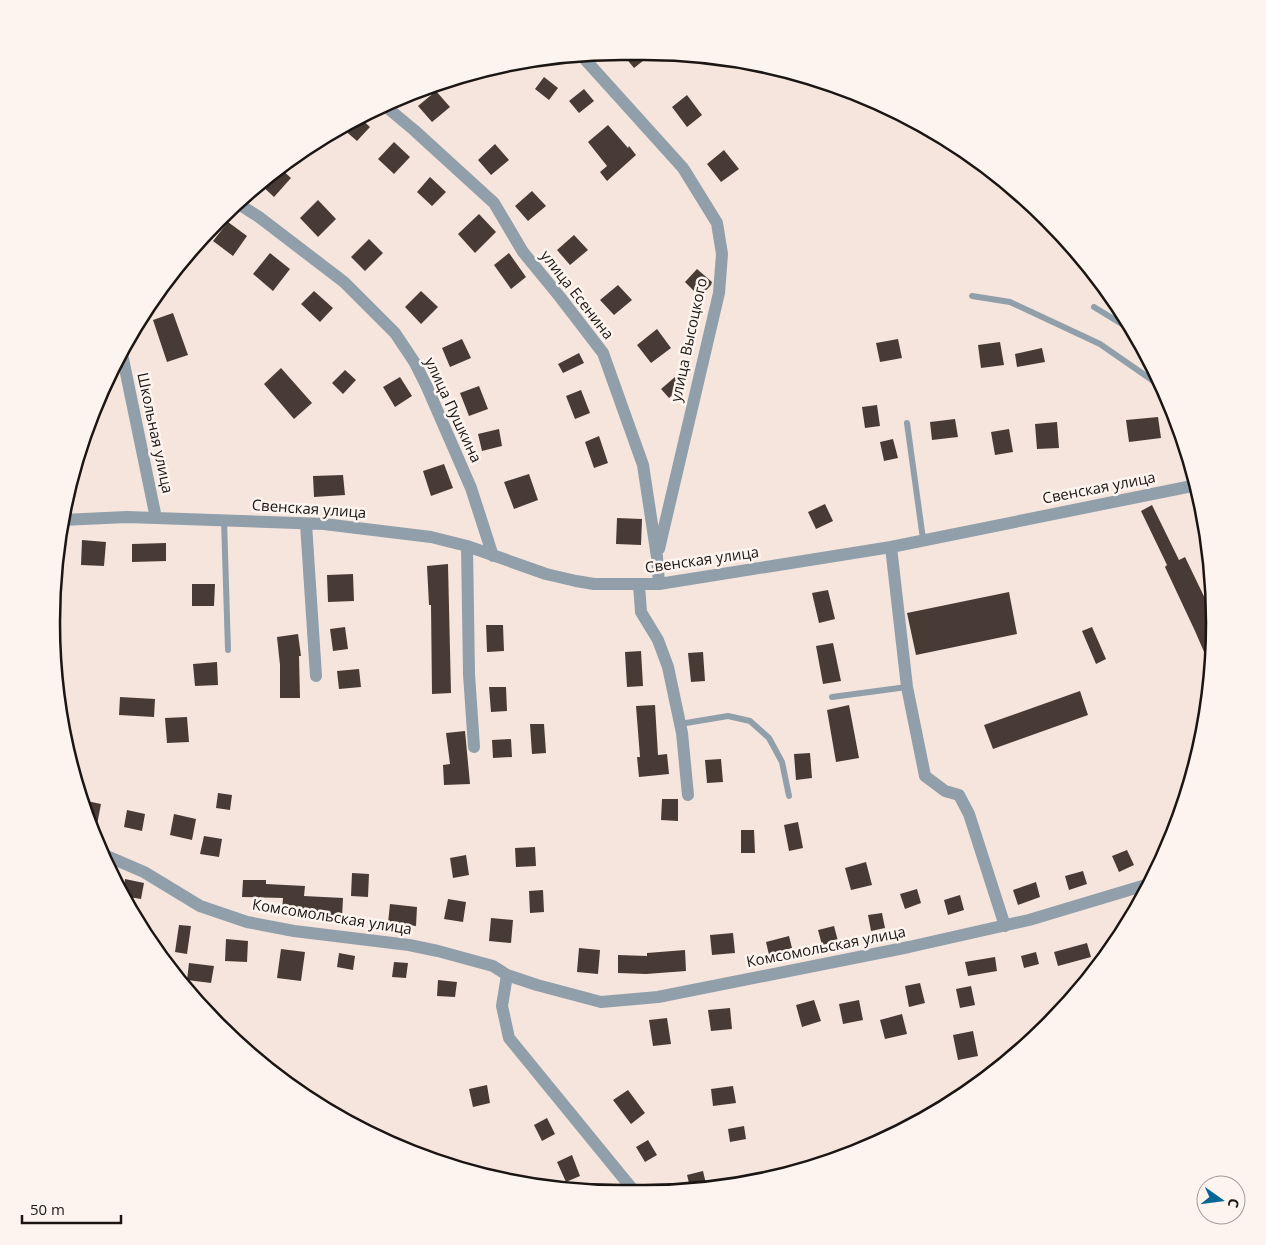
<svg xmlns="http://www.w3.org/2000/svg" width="1266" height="1245" font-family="'Open Sans',sans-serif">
	<rect width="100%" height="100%" fill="#f6e5dd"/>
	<!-- building -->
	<path fill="#483b35" d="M 620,51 L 622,51 L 653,53 L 634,68 Z
		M 544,77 L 558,88 L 549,100 L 535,89 Z
		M 584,89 L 594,101 L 579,113 L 569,101 Z
		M 436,91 L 450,107 L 432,122 L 418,106 Z
		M 687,95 L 702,115 L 687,127 L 672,107 Z
		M 360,118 L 370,127 L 357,141 L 342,128 Z
		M 608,125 L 628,148 L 629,146 L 636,155 L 607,181 L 600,172 L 607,166 L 588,142 Z
		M 394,142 L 410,157 L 394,174 L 378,159 Z
		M 495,144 L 509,160 L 491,175 L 478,160 Z
		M 724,150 L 739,169 L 721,182 L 707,164 Z
		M 280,168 L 291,178 L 274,197 L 260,184 Z
		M 430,177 L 446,192 L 432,206 L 417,192 Z
		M 532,191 L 546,206 L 528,221 L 515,206 Z
		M 318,200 L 336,219 L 318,237 L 300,218 Z
		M 479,214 L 496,232 L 475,253 L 458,234 Z
		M 228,222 L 247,236 L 233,256 L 213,241 Z
		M 574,235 L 588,250 L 570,265 L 557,250 Z
		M 369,239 L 383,253 L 365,271 L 351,257 Z
		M 270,253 L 290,269 L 273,291 L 253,274 Z
		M 509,253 L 526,277 L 511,289 L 494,265 Z
		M 697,269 L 712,282 L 711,285 L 700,297 L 685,282 Z
		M 618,285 L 632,300 L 614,315 L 600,300 Z
		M 314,291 L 333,308 L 320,322 L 301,304 Z
		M 421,291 L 438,307 L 421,324 L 405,307 Z
		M 173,313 L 188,355 L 167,362 L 153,320 Z
		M 657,329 L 671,348 L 651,363 L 637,345 Z
		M 462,339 L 471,358 L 450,367 L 442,348 Z
		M 898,339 L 902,358 L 880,362 L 876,343 Z
		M 1000,342 L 1004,365 L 981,368 L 978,345 Z
		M 1042,348 L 1045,362 L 1017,367 L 1015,354 Z
		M 579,353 L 584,363 L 563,373 L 558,364 Z
		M 281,368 L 312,403 L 294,419 L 264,384 Z
		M 345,370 L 356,380 L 343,394 L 332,383 Z
		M 400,377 L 412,396 L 395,407 L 383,387 Z
		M 675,377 L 683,386 L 669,398 L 661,389 Z
		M 479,386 L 488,409 L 469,416 L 460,393 Z
		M 581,390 L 590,413 L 575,419 L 566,396 Z
		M 877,405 L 880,426 L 865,428 L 862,407 Z
		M 1158,417 L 1161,438 L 1129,442 L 1126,420 Z
		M 955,419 L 958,437 L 932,440 L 930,422 Z
		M 1057,422 L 1059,448 L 1037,449 L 1035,424 Z
		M 499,429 L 502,446 L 482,451 L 478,434 Z
		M 1009,429 L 1013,452 L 995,455 L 991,432 Z
		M 599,436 L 608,463 L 594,468 L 585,442 Z
		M 893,439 L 898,458 L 884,461 L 880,442 Z
		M 444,464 L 453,488 L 431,496 L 423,471 Z
		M 529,474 L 538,500 L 514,509 L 504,482 Z
		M 343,475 L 345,495 L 314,497 L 313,476 Z
		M 825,504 L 833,521 L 816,529 L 808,512 Z
		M 1152,505 L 1179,560 L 1185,557 L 1213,615 L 1211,668 L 1195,631 L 1165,567 L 1167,565 L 1141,511 Z
		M 617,518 L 642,519 L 641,545 L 616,544 Z
		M 82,540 L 106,542 L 104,566 L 81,565 Z
		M 166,543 L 166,561 L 132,562 L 132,544 Z
		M 448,564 L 451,693 L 432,694 L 431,605 L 429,605 L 427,566 Z
		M 353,574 L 354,601 L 328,602 L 327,575 Z
		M 192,584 L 215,584 L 214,606 L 192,606 Z
		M 828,590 L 835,619 L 819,623 L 812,593 Z
		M 1009,592 L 1017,634 L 916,655 L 907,613 Z
		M 486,625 L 503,625 L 504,651 L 487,652 Z
		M 345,627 L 348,649 L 333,651 L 330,629 Z
		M 1092,627 L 1106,659 L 1096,664 L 1082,631 Z
		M 298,634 L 301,656 L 299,656 L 300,698 L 280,698 L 280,665 L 277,637 Z
		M 833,643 L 841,681 L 823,684 L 816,646 Z
		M 641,651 L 643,686 L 627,687 L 625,652 Z
		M 703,652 L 705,681 L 691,682 L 688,653 Z
		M 217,662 L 218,685 L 195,686 L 193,664 Z
		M 359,669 L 361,687 L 339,689 L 337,671 Z
		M 489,687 L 506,687 L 507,711 L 491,712 Z
		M 1080,691 L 1088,715 L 993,749 L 984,725 Z
		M 120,697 L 155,699 L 154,717 L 119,715 Z
		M 655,705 L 658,755 L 667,754 L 669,774 L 639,777 L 637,757 L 640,757 L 636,706 Z
		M 849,705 L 859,758 L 836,762 L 827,710 Z
		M 187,717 L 189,742 L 167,743 L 165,718 Z
		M 530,724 L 544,724 L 546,753 L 532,754 Z
		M 465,731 L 470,784 L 444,785 L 443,765 L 450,764 L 446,733 Z
		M 511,739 L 512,757 L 493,758 L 492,740 Z
		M 810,753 L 812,778 L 796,780 L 794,754 Z
		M 721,759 L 723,782 L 707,783 L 705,760 Z
		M 218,793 L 232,795 L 230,810 L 216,808 Z
		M 662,799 L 678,799 L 678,821 L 661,820 Z
		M 82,800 L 101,804 L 95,835 Z
		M 127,810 L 145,814 L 142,831 L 124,827 Z
		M 174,814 L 196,819 L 192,840 L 170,835 Z
		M 798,822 L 803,848 L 789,851 L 784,825 Z
		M 741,830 L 754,830 L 755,853 L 741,853 Z
		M 204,836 L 222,839 L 219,857 L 200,854 Z
		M 535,847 L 536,866 L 516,867 L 515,848 Z
		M 1127,850 L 1134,865 L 1119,872 L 1112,856 Z
		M 466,855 L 469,875 L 453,878 L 450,858 Z
		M 866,862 L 872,885 L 851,890 L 845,868 Z
		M 1083,871 L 1087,884 L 1069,890 L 1065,876 Z
		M 352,873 L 369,874 L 368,897 L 351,896 Z
		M 125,879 L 144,883 L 141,899 L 123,896 Z
		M 243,880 L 266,880 L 266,884 L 305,886 L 304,896 L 343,898 L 342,918 L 320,917 L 321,912 L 282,910 L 283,898 L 242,897 Z
		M 1036,882 L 1040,897 L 1018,905 L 1013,890 Z
		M 917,889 L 921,903 L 905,909 L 900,894 Z
		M 543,890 L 544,912 L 530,913 L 529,891 Z
		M 960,895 L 964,910 L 948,915 L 944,900 Z
		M 448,899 L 466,902 L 463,922 L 444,919 Z
		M 390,904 L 417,907 L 416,926 L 388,923 Z
		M 882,913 L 885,928 L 871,931 L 868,915 Z
		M 491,918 L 513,920 L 511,943 L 489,941 Z
		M 179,925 L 191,926 L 187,954 L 175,952 Z
		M 834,926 L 838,941 L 822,945 L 818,930 Z
		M 733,933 L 735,953 L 712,955 L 710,935 Z
		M 789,936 L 792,948 L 769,955 L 766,942 Z
		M 226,939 L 248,941 L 247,962 L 225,961 Z
		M 1087,943 L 1091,957 L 1058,966 L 1054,952 Z
		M 579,948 L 600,950 L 598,974 L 577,972 Z
		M 281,949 L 305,952 L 301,981 L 277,978 Z
		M 685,950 L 686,971 L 646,974 L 618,973 L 618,955 L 647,956 L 647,953 Z
		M 1036,952 L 1039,964 L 1024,968 L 1021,956 Z
		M 339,953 L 355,956 L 353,970 L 337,967 Z
		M 995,957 L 997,971 L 968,976 L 965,962 Z
		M 394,962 L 408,963 L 406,978 L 392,977 Z
		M 189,963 L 214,966 L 211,983 L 187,980 Z
		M 438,980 L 457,982 L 455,997 L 437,996 Z
		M 920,983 L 925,1003 L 909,1007 L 905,986 Z
		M 971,986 L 975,1005 L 960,1008 L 956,989 Z
		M 814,1000 L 821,1021 L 802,1027 L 796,1005 Z
		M 859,1000 L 863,1020 L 843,1024 L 839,1004 Z
		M 730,1008 L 732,1029 L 711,1031 L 708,1010 Z
		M 902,1014 L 907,1034 L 885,1039 L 880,1020 Z
		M 667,1018 L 671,1044 L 653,1046 L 649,1020 Z
		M 973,1031 L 978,1056 L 958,1060 L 953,1035 Z
		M 487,1085 L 490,1103 L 473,1107 L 469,1089 Z
		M 733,1086 L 736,1103 L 713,1106 L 711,1089 Z
		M 628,1090 L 645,1113 L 631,1124 L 613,1100 Z
		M 547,1118 L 555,1134 L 542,1141 L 534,1125 Z
		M 744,1126 L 746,1139 L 730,1142 L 728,1129 Z
		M 648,1140 L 657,1155 L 645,1162 L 636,1147 Z
		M 572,1155 L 580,1176 L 566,1182 L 557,1162 Z
		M 703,1171 L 707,1188 L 691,1191 L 687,1175 Z"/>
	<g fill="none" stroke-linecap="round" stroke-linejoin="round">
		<!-- lane -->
		<path stroke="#909faa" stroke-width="6" d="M 972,296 L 1010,302 L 1100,344 L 1162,387
			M 1094,307 L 1130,329
			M 907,423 L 923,539
			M 1194,486 L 1194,471
			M 224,520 L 228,650
			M 832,697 L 907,687
			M 680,724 L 728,716 L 750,721 L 769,738 L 782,762 L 789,796"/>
		<!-- street -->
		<path stroke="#909faa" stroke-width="12" d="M 581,55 L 683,168 L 717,223 L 722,254 L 719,293 L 659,549
			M 384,105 L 414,130 L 494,203 L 523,252 L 560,297 L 603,353 L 643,465 L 657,557 L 659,584
			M 237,203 L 259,217 L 344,282 L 395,333 L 415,363 L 427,387 L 471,488 L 493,556
			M 122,354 L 156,518
			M 62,520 L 127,517 L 324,524 L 431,537 L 467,546 L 546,574 L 576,581 L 594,584 L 659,584 L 891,547 L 1197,485
			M 306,524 L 316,676
			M 467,546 L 469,674 L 474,747
			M 891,547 L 907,687 L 925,776 L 945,791 L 959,795 L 969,814 L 1005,926
			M 639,585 L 641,612 L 658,640 L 668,667 L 682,733 L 688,795
			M 102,854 L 144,872 L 200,906 L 247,922 L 294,931 L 409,945 L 438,951 L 493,966 L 507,975 L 537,985 L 601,1002 L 658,997 L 909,947 L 1029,920 L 1149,884
			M 507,975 L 502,1006 L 509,1038 L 634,1191"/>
	</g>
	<g text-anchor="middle" stroke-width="5" stroke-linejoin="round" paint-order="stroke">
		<!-- street labels -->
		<g font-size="15" fill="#1b1513" stroke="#fef4ef">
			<text transform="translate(577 295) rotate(52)" y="5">улица Есенина</text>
			<text transform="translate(689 340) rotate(-78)" y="5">улица Высоцкого</text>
			<text transform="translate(453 410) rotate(65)" y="5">улица Пушкина</text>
			<text transform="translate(155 433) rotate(78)" y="5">Школьная улица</text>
			<text transform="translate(1099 488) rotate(-11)" y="5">Свенская улица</text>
			<text transform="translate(309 509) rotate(4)" y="5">Свенская улица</text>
			<text transform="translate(702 560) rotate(-8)" y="5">Свенская улица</text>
			<text transform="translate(332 917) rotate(9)" y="5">Комсомольская улица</text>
			<text transform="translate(826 947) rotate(-11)" y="5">Комсомольская улица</text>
		</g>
	</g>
	<!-- crop -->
	<path d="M0 0H1266V1245H0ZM622 60H644A562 562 0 0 1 1206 622V623A562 562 0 0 1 644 1185H622A562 562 0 0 1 60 623V622A562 562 0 0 1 622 60Z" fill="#fef4ef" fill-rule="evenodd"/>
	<path fill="none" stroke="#1b1513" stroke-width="2.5" d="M622 60H644A562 562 0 0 1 1206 622V623A562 562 0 0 1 644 1185H622A562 562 0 0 1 60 623V622A562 562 0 0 1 622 60Z"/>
	<!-- north arrow -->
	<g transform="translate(1221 1200) rotate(104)"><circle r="24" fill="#fef4ef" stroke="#a39b97"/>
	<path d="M0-4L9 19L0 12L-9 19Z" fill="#036796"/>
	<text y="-8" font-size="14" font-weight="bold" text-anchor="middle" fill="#1b1513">С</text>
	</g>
	<!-- scale -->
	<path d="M22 1215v8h99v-8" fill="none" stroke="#1b1513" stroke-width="2.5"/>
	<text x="30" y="1215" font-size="15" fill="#1b1513" stroke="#fef4ef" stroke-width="4" paint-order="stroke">50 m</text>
</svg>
